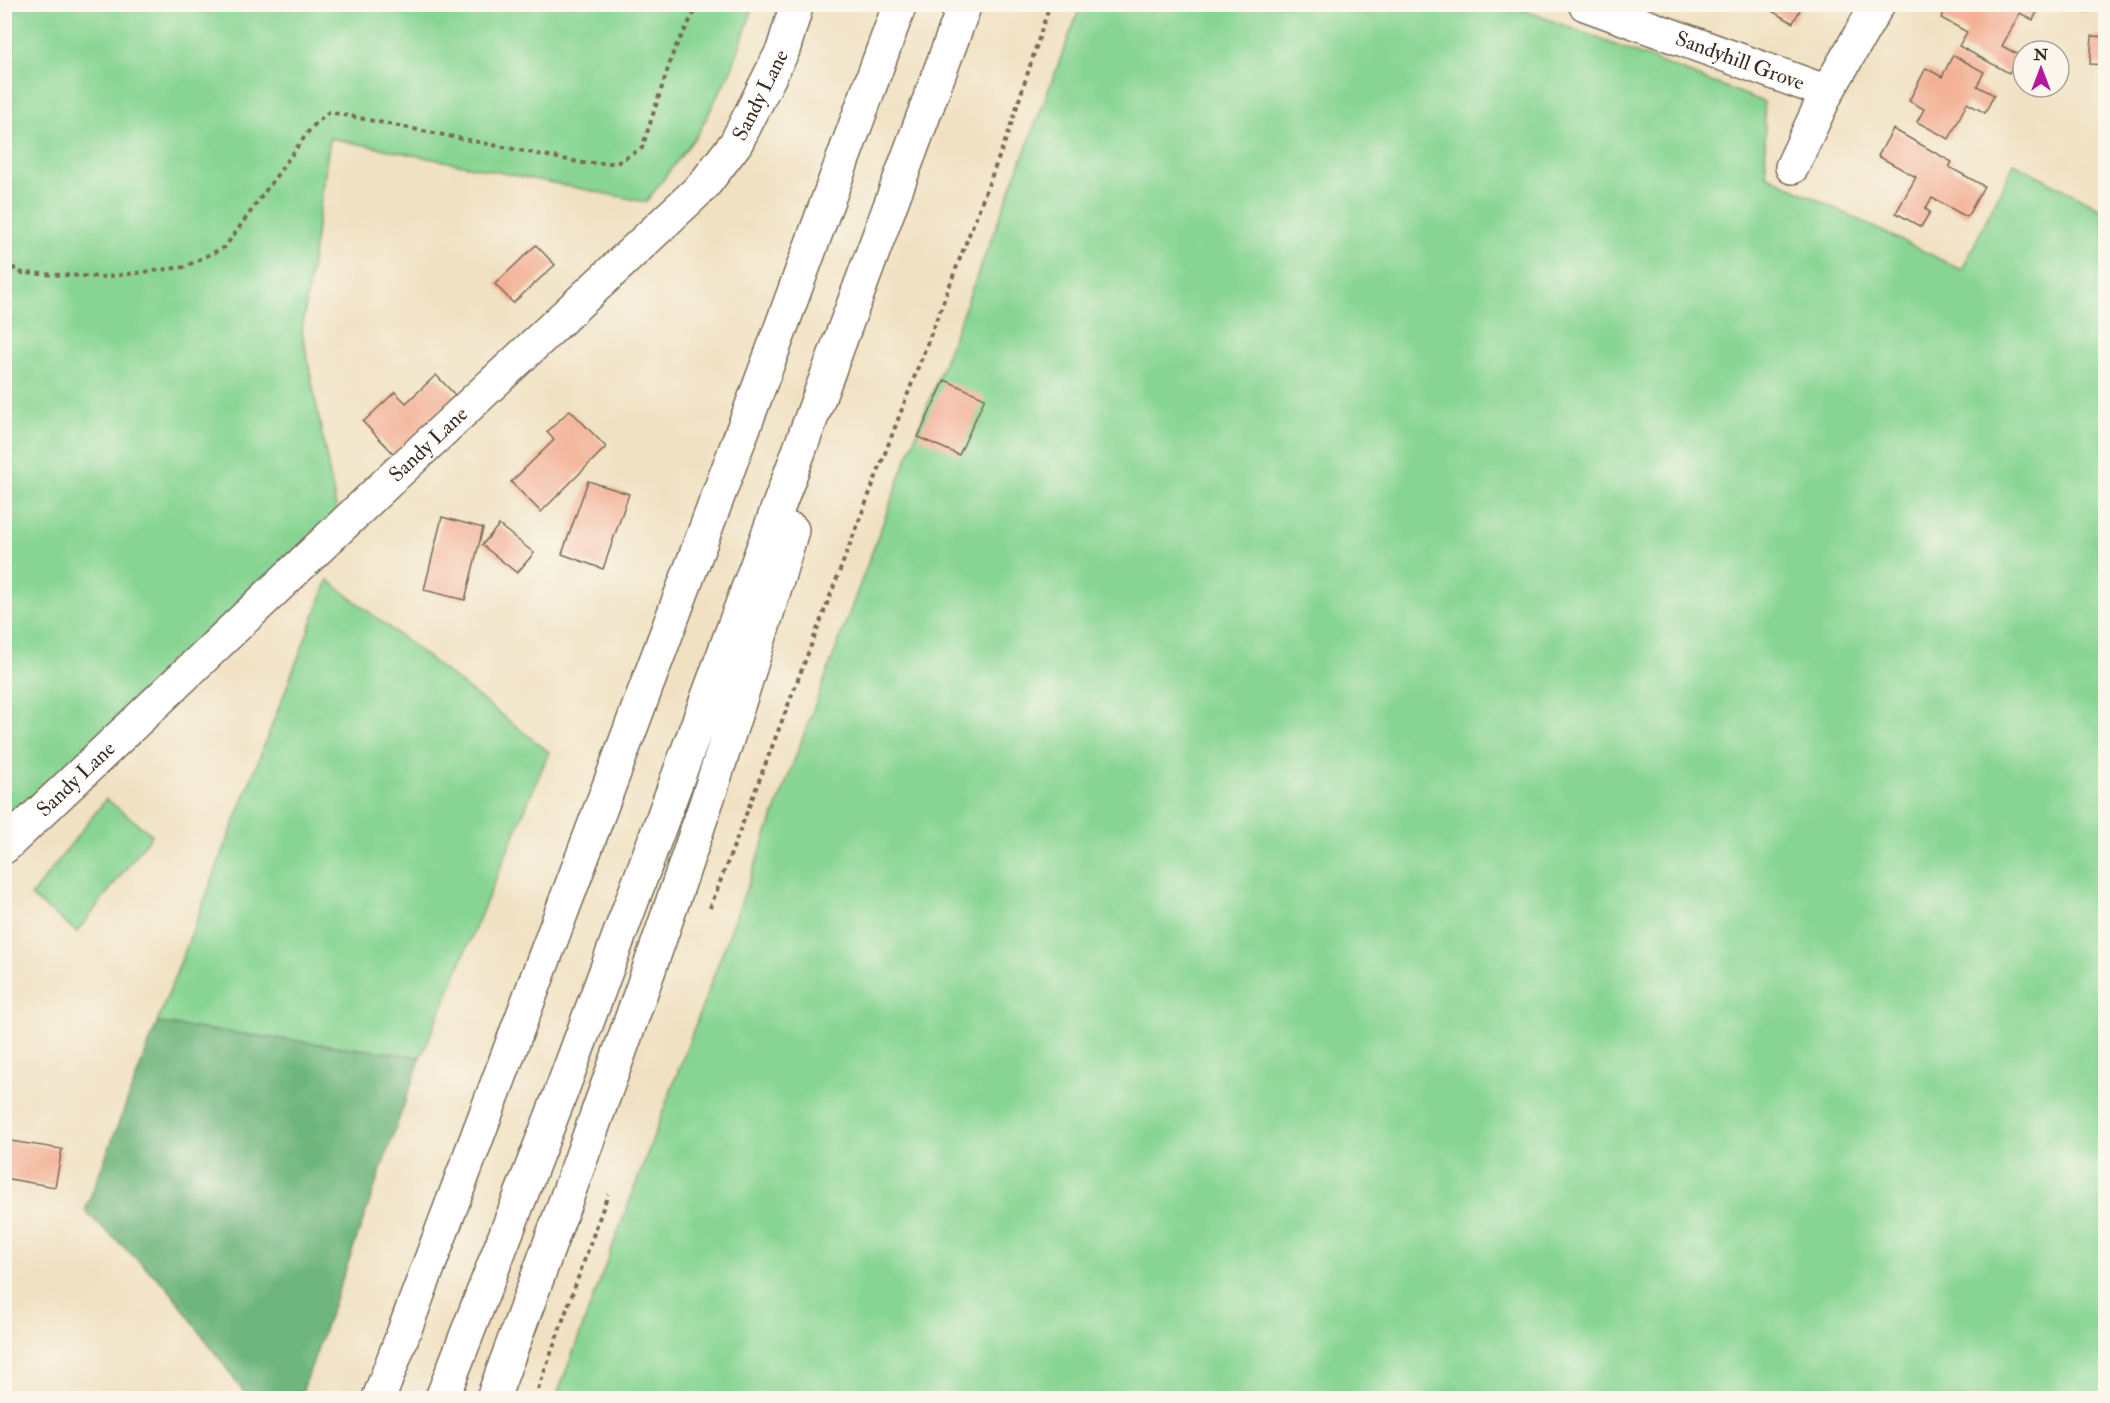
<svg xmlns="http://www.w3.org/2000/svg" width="2110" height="1403" font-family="'IM FELL Double Pica',serif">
	<rect width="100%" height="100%" fill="#fbf7ec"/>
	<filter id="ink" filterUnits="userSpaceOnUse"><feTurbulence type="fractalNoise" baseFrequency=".0167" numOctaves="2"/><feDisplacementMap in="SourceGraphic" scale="12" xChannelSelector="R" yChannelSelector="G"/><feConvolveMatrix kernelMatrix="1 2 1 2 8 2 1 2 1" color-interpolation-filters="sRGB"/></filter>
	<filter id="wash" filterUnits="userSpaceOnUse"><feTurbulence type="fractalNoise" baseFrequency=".008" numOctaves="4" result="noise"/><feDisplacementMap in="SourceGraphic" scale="24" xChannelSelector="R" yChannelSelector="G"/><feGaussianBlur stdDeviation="1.35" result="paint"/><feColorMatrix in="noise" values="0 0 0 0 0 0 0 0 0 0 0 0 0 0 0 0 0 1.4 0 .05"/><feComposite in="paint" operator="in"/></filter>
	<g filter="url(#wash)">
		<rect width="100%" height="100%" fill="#f0e1c2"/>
		<!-- green -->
		<path fill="#88d593" stroke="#628058" stroke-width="1.5" d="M 5,5 L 754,5 L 733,66 L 699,132 L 646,202 L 330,138 L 302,331 L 337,512 L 5,831 Z
			M 1081,5 L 1511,5 L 1764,102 L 1766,175 L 1962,270 L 2014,163 L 2105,211 L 2105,1398 L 556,1398 L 908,456 Z
			M 328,580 L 549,752 L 421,1057 L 157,1023 Z
			M 106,799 L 152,835 L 77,932 L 31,896 Z"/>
		<!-- forest -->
		<path fill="#6eb67d" stroke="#54704e" stroke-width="1.5" d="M 157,1023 L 421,1057 L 300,1398 L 248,1398 L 168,1288 L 85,1211 Z"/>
		<g id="blocks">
			<!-- building -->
			<path fill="#f3b196" d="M 1759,4 L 1803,4 L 1793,23 Z
				M 1948,4 L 2041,4 L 2033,20 L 2020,13 L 2002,46 L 2019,55 L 2009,73 L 1959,46 L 1967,32 L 1941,18 Z
				M 2069,4 L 2089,4 L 2085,12 Z
				M 2092,36 L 2106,37 L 2106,65 L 2090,64 Z
				M 1953,55 L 1984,72 L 1977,86 L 1994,95 L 1985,113 L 1967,103 L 1949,139 L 1917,122 L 1924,109 L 1909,101 L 1926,68 L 1942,77 Z
				M 1893,129 L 1952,162 L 1949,167 L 1984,186 L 1967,217 L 1932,198 L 1925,209 L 1930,212 L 1921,227 L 1896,213 L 1916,177 L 1878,156 Z
				M 536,245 L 555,265 L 513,303 L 495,284 Z
				M 436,375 L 456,396 L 395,455 L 363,422 L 395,392 L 406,403 Z
				M 945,380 L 985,398 L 959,455 L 918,437 Z
				M 570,410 L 606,447 L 541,512 L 511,482 L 554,440 L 547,432 Z
				M 588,481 L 629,494 L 603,569 L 562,554 Z
				M 442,517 L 483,528 L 465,600 L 424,590 Z
				M 499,525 L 534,553 L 517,573 L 482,545 Z
				M 4,1140 L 62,1149 L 55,1187 L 4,1178 Z"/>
		</g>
	</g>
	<g filter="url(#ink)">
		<use href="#blocks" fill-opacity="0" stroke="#7a6a57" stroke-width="1.5"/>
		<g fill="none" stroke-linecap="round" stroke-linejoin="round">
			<defs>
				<g id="street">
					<path id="s1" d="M 1585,4 L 1827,92"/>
					<path d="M 1792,167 L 1827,92 L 1878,4"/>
					<path id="s2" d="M 4,847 L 392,478 L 703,186 L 736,143 L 783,50 L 797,4"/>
				</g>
				<path id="highway" d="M 379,1398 L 768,363 L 900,4
					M 442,1398 L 560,1095 L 965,4
					M 493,1398 C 599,1111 706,824 792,530"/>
			</defs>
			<!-- street casing -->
			<use href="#street" stroke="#7a6a57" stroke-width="36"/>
			<!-- highway casing -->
			<use href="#highway" stroke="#7a6a57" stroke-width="36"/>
			<!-- path -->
			<path stroke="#7a6a57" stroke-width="4" stroke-dasharray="4.5 4.5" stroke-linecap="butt" d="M 4,263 L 22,273 L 104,277 L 184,267 L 225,247 L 311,128 L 329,112 L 583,163 L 617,163 L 642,148 L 674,50 L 699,4
				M 710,908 L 1009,131 L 1050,4
				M 535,1398 L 608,1194"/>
			<!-- street -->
			<use href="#street" stroke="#fff" stroke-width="33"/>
			<!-- highway -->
			<use href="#highway" stroke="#fff" stroke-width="33"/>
		</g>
	</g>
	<g text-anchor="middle" stroke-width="6" stroke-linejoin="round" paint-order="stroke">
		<!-- street labels -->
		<g font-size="21" fill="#3b2a1e" stroke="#fbf7ec">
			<text dy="7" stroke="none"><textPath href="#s1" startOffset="165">Sandyhill Grove</textPath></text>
			<text dy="7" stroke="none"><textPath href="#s2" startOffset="1070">Sandy Lane</textPath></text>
			<text dy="7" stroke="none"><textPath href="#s2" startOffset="585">Sandy Lane</textPath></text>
			<text dy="7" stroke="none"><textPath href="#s2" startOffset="99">Sandy Lane</textPath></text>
		</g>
	</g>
	<!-- margin -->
	<rect width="2110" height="1403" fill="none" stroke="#fbf7ec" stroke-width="24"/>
	<!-- north arrow -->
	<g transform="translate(2041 69)"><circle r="28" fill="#fbf7ec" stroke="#aea59a" stroke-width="1.5"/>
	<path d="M0-4.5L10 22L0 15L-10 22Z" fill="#b5179e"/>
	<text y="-9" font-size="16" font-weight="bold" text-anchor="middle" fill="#3b2a1e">N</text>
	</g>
</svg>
